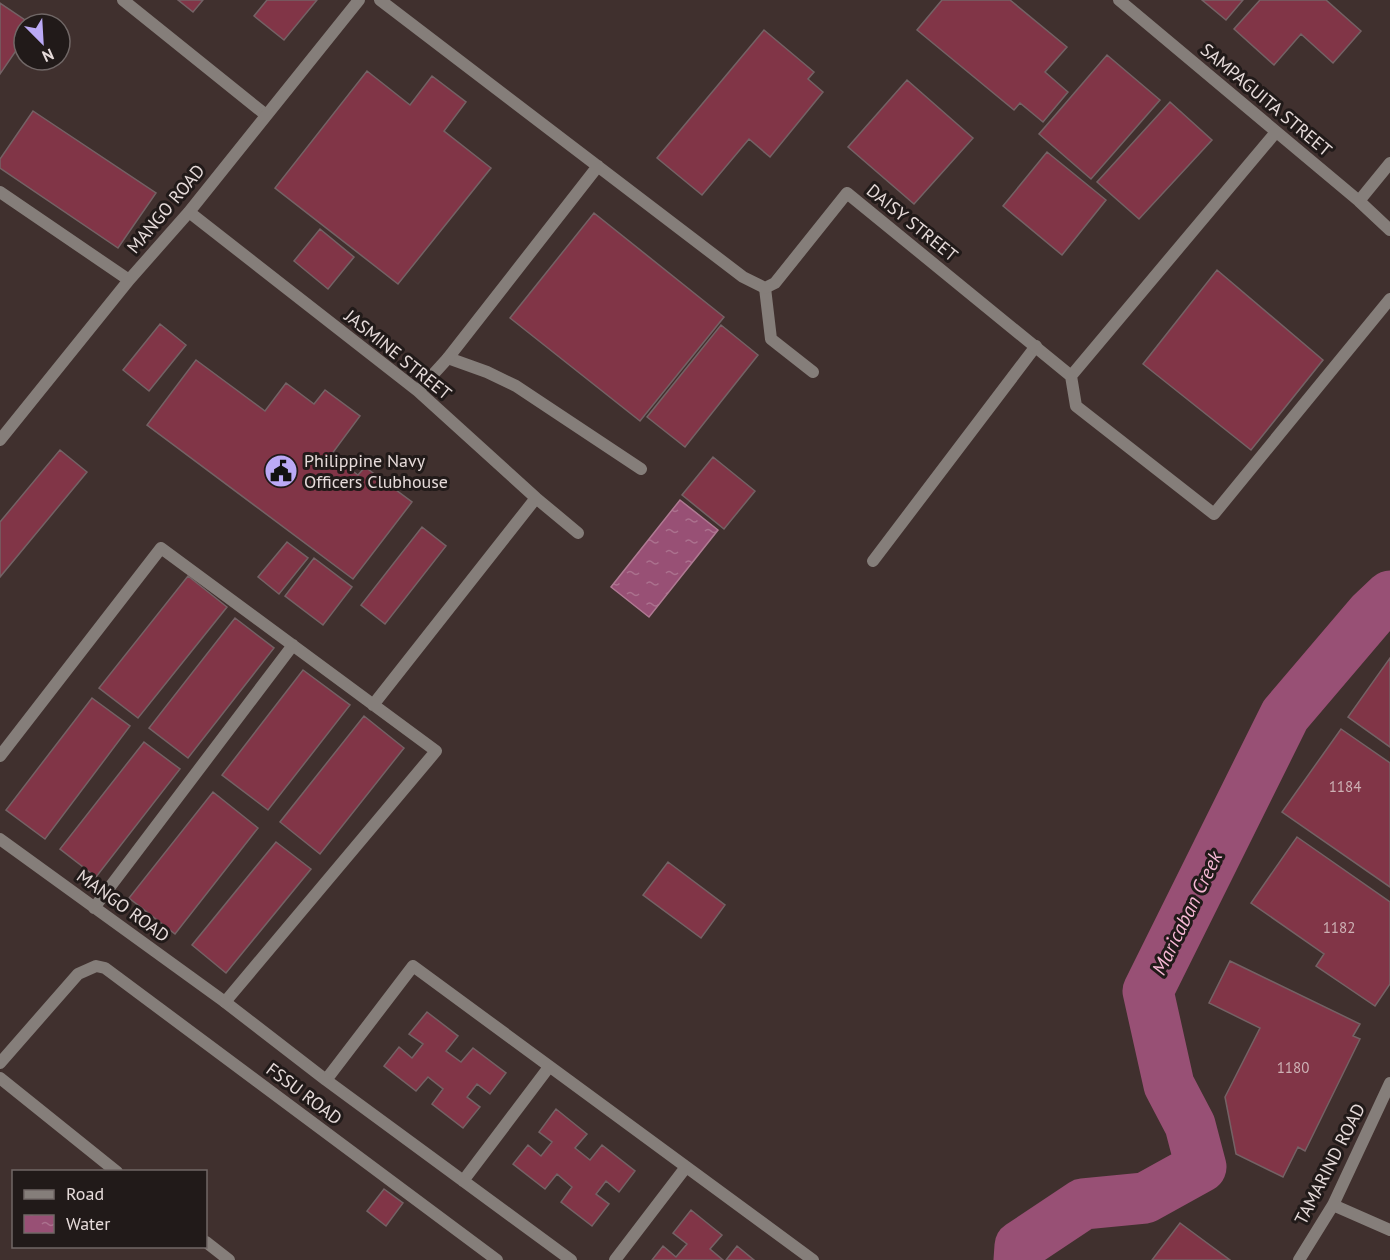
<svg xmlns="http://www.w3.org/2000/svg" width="1390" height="1260" font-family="'PT Sans',sans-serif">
	<defs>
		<pattern id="water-ripples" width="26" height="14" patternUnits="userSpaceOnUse" patternTransform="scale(1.5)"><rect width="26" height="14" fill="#985075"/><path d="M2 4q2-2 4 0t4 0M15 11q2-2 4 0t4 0" fill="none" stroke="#ab718e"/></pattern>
	</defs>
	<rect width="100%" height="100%" fill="#40302e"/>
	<!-- water -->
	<path fill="url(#water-ripples)" stroke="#af7a93" stroke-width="1.5" d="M 680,500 L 718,530 L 649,617 L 611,587 Z"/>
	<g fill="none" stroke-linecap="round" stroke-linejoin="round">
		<!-- river -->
		<path stroke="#985075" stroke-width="51" d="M 1019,1260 L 1020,1246 L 1083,1204 L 1145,1198 L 1201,1167 L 1190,1125 L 1169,1085 L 1148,991 L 1285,715 L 1371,614 L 1390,596"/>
	</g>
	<!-- building -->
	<path fill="#813547" stroke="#746265" stroke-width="1.5" d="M 178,0 L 203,0 L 193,12 Z
		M 267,0 L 317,0 L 284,40 L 254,16 Z
		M 942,0 L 1010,0 L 1067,47 L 1045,72 L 1068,92 L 1043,122 L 1020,103 L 1014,110 L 917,30 Z
		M 1202,0 L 1243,0 L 1226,20 Z
		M 1260,0 L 1326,0 L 1361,31 L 1333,63 L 1301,34 L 1274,65 L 1234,29 Z
		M 0,3 L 31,24 L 24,24 L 24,39 L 0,74 Z
		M 764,30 L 814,72 L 808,79 L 823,92 L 770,157 L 749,139 L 702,195 L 657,158 Z
		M 1107,55 L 1160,100 L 1091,179 L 1039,134 Z
		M 367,71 L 410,105 L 432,76 L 466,102 L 444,131 L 491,168 L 398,284 L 275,188 Z
		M 907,80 L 973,138 L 914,204 L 848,147 Z
		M 1170,102 L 1212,140 L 1139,219 L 1097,182 Z
		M 33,111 L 156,193 L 118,248 L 0,168 L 0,159 Z
		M 1047,152 L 1106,200 L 1062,255 L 1003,206 Z
		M 594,213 L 724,317 L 640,421 L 510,318 Z
		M 320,229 L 354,257 L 328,289 L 294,261 Z
		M 1217,270 L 1323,360 L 1251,450 L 1143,364 Z
		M 160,324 L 186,345 L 149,391 L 123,370 Z
		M 721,325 L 758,355 L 685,447 L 647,417 Z
		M 196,360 L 265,411 L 286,383 L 314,404 L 325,390 L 360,416 L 331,455 L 358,475 L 365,467 L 412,502 L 353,579 L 147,425 Z
		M 60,450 L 87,472 L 0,577 L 0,522 Z
		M 713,457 L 755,491 L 724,529 L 682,495 Z
		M 422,527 L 446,546 L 385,624 L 361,605 Z
		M 287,542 L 308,558 L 279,594 L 258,577 Z
		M 314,558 L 352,587 L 323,625 L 285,596 Z
		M 188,576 L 227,607 L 138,718 L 99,688 Z
		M 235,618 L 274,648 L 188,758 L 149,728 Z
		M 1390,658 L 1390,747 L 1348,717 Z
		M 303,670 L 350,705 L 268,810 L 222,775 Z
		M 92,698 L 130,726 L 45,839 L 6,810 Z
		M 364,716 L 404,748 L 320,854 L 280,822 Z
		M 1341,729 L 1390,763 L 1390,887 L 1282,812 Z
		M 144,742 L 180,769 L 96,877 L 60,849 Z
		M 213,792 L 258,828 L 175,934 L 129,898 Z
		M 1297,837 L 1390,902 L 1390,984 L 1375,1006 L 1316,966 L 1324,954 L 1251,903 Z
		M 276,842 L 311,869 L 226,973 L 192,945 Z
		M 668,862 L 725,905 L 701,938 L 643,895 Z
		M 1230,961 L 1360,1024 L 1353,1036 L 1360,1039 L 1305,1151 L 1298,1147 L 1283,1177 L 1236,1154 L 1225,1097 L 1260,1028 L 1209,1003 Z
		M 427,1012 L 458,1036 L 446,1051 L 461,1062 L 473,1048 L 506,1073 L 490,1094 L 477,1084 L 467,1097 L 480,1107 L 463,1128 L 432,1104 L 443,1089 L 428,1077 L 416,1091 L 384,1066 L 399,1047 L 412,1058 L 423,1044 L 409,1034 Z
		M 556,1109 L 587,1134 L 575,1148 L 590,1160 L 602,1145 L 635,1171 L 619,1192 L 606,1181 L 596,1194 L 609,1204 L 592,1226 L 561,1202 L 572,1187 L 557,1174 L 545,1189 L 513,1164 L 528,1145 L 541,1156 L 552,1142 L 539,1132 Z
		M 384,1189 L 403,1203 L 386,1226 L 367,1211 Z
		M 691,1210 L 722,1235 L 710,1249 L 723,1260 L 652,1260 L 663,1246 L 676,1257 L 687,1244 L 673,1233 Z
		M 1180,1223 L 1230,1260 L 1152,1260 Z
		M 737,1246 L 754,1260 L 726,1260 Z"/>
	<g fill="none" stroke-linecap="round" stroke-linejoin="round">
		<!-- service -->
		<path stroke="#857e7a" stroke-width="12" d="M 123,0 L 266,115
			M 765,288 L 771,339 L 813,372
			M 448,358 L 487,372 L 516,386 L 641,469
			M 873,561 L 1036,346
			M 225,1002 L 326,1080 L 571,1260
			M 326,1080 L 413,966 L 813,1260
			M 463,1181 L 549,1067
			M 615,1260 L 686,1167"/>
		<!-- minor -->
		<path stroke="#857e7a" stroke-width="12" d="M 380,0 L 743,277 L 765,288 L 775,283 L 847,193 L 1071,376 L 1076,406 L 1214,514 L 1390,299
			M 1119,0 L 1359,201 L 1390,230
			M 0,192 L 129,280
			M 1359,201 L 1390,163
			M 189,212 L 418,391 L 536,498 L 578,533
			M 1071,376 L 1276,132
			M 418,391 L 448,358 L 598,166
			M 0,440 L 129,280 L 189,212 L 359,0
			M 373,705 L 536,498
			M 0,756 L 161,548 L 436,751 L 225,1002 L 0,839
			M 94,908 L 293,645
			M 0,1063 L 78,974 L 96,966 L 105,968 L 497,1260
			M 0,1078 L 117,1172
			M 1333,1205 L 1390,1230
			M 206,1242 L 229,1260
			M 1299,1260 L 1333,1205 L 1390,1083"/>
	</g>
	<!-- icons -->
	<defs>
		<symbol id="civic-disc" viewBox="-11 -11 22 22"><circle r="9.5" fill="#bbaaf6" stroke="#211a19"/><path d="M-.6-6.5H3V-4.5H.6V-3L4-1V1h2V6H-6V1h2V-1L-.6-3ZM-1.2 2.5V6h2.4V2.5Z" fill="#111"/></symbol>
	</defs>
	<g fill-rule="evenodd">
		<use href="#civic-disc" x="262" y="452" width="38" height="38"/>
	</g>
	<g text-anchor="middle" stroke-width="6" stroke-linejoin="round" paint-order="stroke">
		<!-- number labels -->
		<g font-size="15" fill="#cdb2b5">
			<text x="1345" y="792">1184</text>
			<text x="1339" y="933">1182</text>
			<text x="1293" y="1073">1180</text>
		</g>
		<!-- street labels -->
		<g font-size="18" fill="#e6dbda" stroke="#211a19">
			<text transform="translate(1266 100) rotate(40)" y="6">SAMPAGUITA STREET</text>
			<text transform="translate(166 209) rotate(-50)" y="6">MANGO ROAD</text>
			<text transform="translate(912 223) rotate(39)" y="6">DAISY STREET</text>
			<text transform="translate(398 355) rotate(39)" y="6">JASMINE STREET</text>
			<text transform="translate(123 906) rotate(36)" y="6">MANGO ROAD</text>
			<text transform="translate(304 1094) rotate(37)" y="6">FSSU ROAD</text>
			<text transform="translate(1330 1164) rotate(-63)" y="6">TAMARIND ROAD</text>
		</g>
		<!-- poi labels -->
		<g font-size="18" fill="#e6dbda" stroke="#211a19" text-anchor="start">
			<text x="304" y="467">Philippine Navy<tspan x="304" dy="21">Officers Clubhouse</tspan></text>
		</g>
		<!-- water labels -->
		<g font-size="20" font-style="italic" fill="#f7b8d5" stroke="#211a19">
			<text transform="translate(1187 913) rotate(-64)" y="7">Maricaban Creek</text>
		</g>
	</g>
	<!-- legend -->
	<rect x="12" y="1170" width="195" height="78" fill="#211a19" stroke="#706766" stroke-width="1.5"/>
	<rect x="24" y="1190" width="30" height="9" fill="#857e7a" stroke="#706766" stroke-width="1.5"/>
	<text x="66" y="1200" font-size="18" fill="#e6dbda">Road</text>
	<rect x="24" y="1215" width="30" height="18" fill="url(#water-ripples)" stroke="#706766" stroke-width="1.5"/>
	<text x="66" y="1230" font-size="18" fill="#e6dbda">Water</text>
	<!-- north arrow -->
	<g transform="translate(42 42) rotate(156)"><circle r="28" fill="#211a19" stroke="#706766" stroke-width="1.5"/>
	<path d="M0-4.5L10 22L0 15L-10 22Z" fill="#bbaaf6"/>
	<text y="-9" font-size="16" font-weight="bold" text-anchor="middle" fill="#e6dbda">N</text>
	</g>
</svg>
